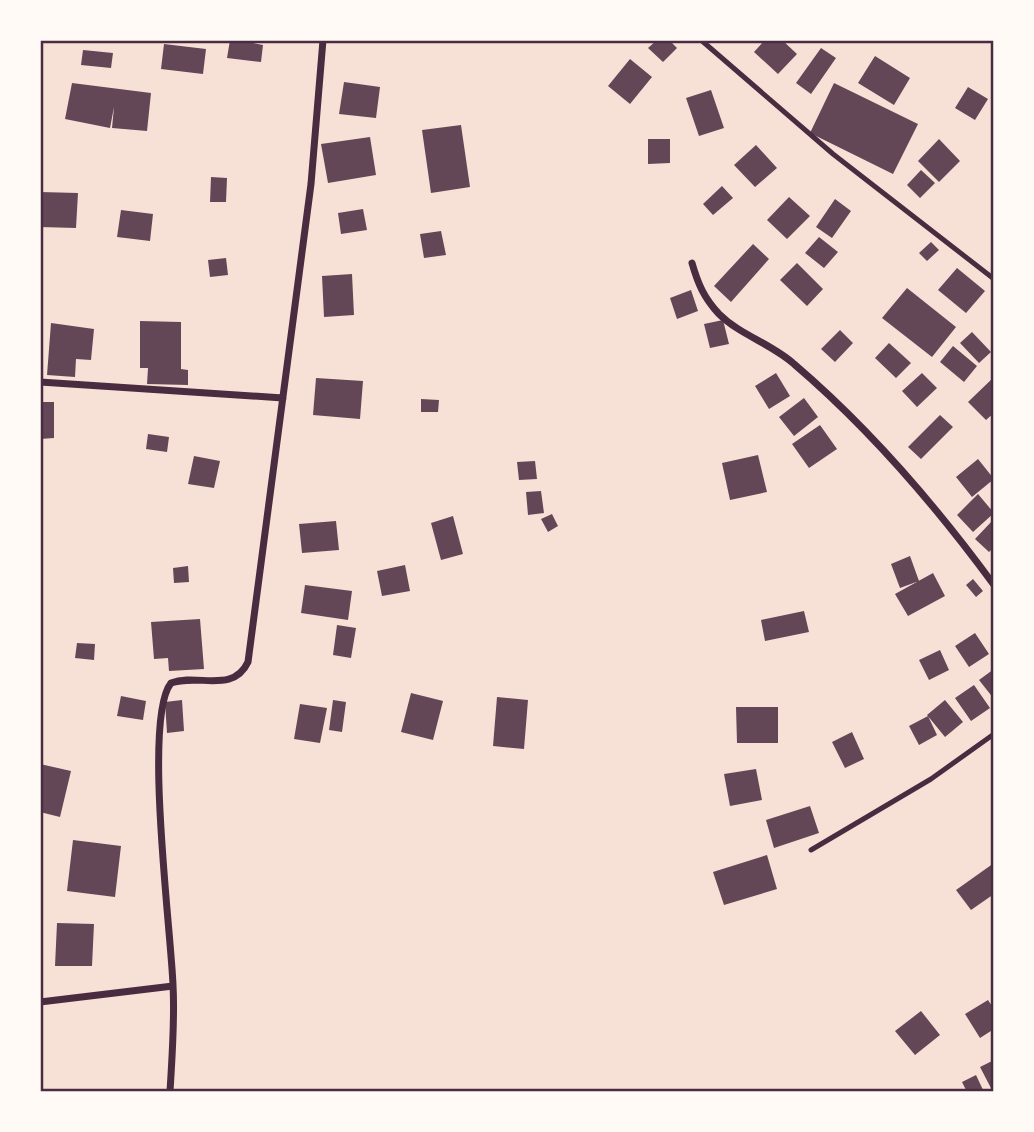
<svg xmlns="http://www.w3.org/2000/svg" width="1034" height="1132" font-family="Barlow,sans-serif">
	<rect width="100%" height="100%" fill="#f7e1d7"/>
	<!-- building -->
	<path fill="#644757" d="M 230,40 L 253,40 L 253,43 L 263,45 L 261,62 L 227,58 Z
		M 657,40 L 669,40 L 677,48 L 663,62 L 648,48 Z
		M 765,40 L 782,40 L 797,54 L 778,74 L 754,52 Z
		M 164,44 L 206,49 L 203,74 L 161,69 Z
		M 821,48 L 836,58 L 811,94 L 796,83 Z
		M 83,50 L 113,53 L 111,68 L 81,65 Z
		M 875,56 L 910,78 L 894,105 L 858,83 Z
		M 630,59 L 652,77 L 630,104 L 608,86 Z
		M 344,82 L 380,87 L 376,118 L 339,114 Z
		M 72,83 L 151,93 L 147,131 L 112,128 L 114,107 L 110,128 L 65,119 Z
		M 834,83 L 918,124 L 893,174 L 810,133 Z
		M 968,87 L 988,99 L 975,120 L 955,108 Z
		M 711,90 L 724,128 L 699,136 L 686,98 Z
		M 461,125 L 470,187 L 431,193 L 422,130 Z
		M 370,137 L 376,175 L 328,183 L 321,144 Z
		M 648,139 L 670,139 L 670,163 L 648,164 Z
		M 939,139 L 960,161 L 939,182 L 918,161 Z
		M 756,145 L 777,168 L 755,187 L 734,165 Z
		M 921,170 L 935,183 L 920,198 L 907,185 Z
		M 211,177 L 227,178 L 226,202 L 210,202 Z
		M 722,186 L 733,198 L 713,215 L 703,204 Z
		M 40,192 L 78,193 L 76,228 L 40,227 Z
		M 789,197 L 810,216 L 787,239 L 767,220 Z
		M 835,199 L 851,211 L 832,238 L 816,227 Z
		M 363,209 L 367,230 L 341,234 L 338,213 Z
		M 121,210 L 153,214 L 150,241 L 117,237 Z
		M 441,231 L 446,255 L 424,258 L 420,234 Z
		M 819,237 L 838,252 L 824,268 L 805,253 Z
		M 931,242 L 939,250 L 927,261 L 919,253 Z
		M 753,244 L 769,259 L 731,302 L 714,286 Z
		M 226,258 L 228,275 L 210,277 L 208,260 Z
		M 797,263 L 823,289 L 807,306 L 780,280 Z
		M 957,268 L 985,291 L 966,313 L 938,290 Z
		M 352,274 L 354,315 L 324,317 L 322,276 Z
		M 907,288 L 956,327 L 932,357 L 882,318 Z
		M 691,290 L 698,311 L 677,319 L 670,298 Z
		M 723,320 L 729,344 L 710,348 L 704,324 Z
		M 140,321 L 181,322 L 181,369 L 188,370 L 188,385 L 147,384 L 148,368 L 140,368 Z
		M 51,323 L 94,329 L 91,360 L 76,359 L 75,377 L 47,375 Z
		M 840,330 L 853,343 L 835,362 L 821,349 Z
		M 972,332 L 991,352 L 979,363 L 960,343 Z
		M 889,343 L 911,363 L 896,378 L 875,358 Z
		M 953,346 L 977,366 L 964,382 L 940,362 Z
		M 776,373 L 790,396 L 769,409 L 755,386 Z
		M 922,373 L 937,388 L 917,407 L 902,391 Z
		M 994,377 L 994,413 L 986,420 L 968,402 Z
		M 316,378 L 363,381 L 360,419 L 313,415 Z
		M 804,398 L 818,417 L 794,436 L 779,417 Z
		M 421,399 L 439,400 L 438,412 L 421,412 Z
		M 40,402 L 54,402 L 54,438 L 40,439 Z
		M 940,415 L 953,427 L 921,459 L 908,447 Z
		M 820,425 L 837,449 L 809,468 L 792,444 Z
		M 148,434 L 169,437 L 167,452 L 146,449 Z
		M 758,455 L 767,492 L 730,500 L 722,463 Z
		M 194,456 L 220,461 L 214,488 L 188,484 Z
		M 978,459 L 994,479 L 972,497 L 956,477 Z
		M 535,461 L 537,479 L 519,480 L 517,462 Z
		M 541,491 L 544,513 L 528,515 L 526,492 Z
		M 978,494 L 994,513 L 973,532 L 957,515 Z
		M 552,514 L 558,526 L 548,532 L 541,519 Z
		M 453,516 L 463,554 L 441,560 L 431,523 Z
		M 336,521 L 339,550 L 302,553 L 299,524 Z
		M 992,521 L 994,547 L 989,552 L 975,539 Z
		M 910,556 L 919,581 L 900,588 L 891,564 Z
		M 405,565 L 410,591 L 382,596 L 377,571 Z
		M 188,566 L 189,582 L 174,583 L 173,568 Z
		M 933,573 L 945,596 L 908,616 L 895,594 Z
		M 973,579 L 983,591 L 976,597 L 966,585 Z
		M 305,585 L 352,591 L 348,620 L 301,613 Z
		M 804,611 L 809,632 L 765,641 L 761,620 Z
		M 200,619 L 204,669 L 169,671 L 168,658 L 154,659 L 151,622 Z
		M 337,625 L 356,628 L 351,658 L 333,655 Z
		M 975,633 L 989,654 L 969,667 L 955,646 Z
		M 77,643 L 95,644 L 94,660 L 75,658 Z
		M 940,650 L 949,670 L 929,680 L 919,660 Z
		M 994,669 L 994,699 L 979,680 Z
		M 974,685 L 990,708 L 971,721 L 955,698 Z
		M 411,693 L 443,701 L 433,740 L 401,732 Z
		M 121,696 L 146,701 L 143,720 L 117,716 Z
		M 497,697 L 528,700 L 524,749 L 493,746 Z
		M 182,700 L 184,731 L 167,733 L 165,702 Z
		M 333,700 L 346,702 L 342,732 L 329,730 Z
		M 945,700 L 963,722 L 945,737 L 927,715 Z
		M 300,704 L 327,708 L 320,743 L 294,739 Z
		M 736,707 L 778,707 L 778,743 L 737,743 Z
		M 928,716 L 937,735 L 919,745 L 909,726 Z
		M 852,732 L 864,759 L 845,768 L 832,742 Z
		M 40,764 L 71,771 L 60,817 L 40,812 Z
		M 756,769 L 762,800 L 730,806 L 724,774 Z
		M 810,806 L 819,833 L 774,848 L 766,820 Z
		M 73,840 L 121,846 L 115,897 L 67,891 Z
		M 767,855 L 777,889 L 724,905 L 713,872 Z
		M 994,863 L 994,894 L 971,910 L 956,890 Z
		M 57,923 L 94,924 L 92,966 L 55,966 Z
		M 988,1000 L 994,1009 L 994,1029 L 980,1038 L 965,1014 Z
		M 921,1011 L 940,1035 L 915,1055 L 895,1031 Z
		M 994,1060 L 994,1092 L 993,1092 L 980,1067 Z
		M 976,1075 L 984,1092 L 967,1092 L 962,1082 Z"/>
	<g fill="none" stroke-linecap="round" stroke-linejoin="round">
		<!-- service -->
		<path stroke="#4a2c40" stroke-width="5" d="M 701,40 L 833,154 L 994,279
			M 811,850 L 931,779 L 994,734"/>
		<!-- minor -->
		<path stroke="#4a2c40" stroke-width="7" d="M 692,263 C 698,284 704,298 719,314 C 740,335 772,344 794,364 C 869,428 936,506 994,585
			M 40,382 L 283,398
			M 40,1002 L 173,986
			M 170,1092 C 172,1056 175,1020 173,985 C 171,930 143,718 171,683 C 198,673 233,694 248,662 L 311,184 L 323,40"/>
	</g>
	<!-- border -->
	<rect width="1034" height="1132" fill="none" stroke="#fffaf5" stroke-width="84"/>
	<rect x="42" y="42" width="950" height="1048" fill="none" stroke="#4a2c40" stroke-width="2.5"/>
</svg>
